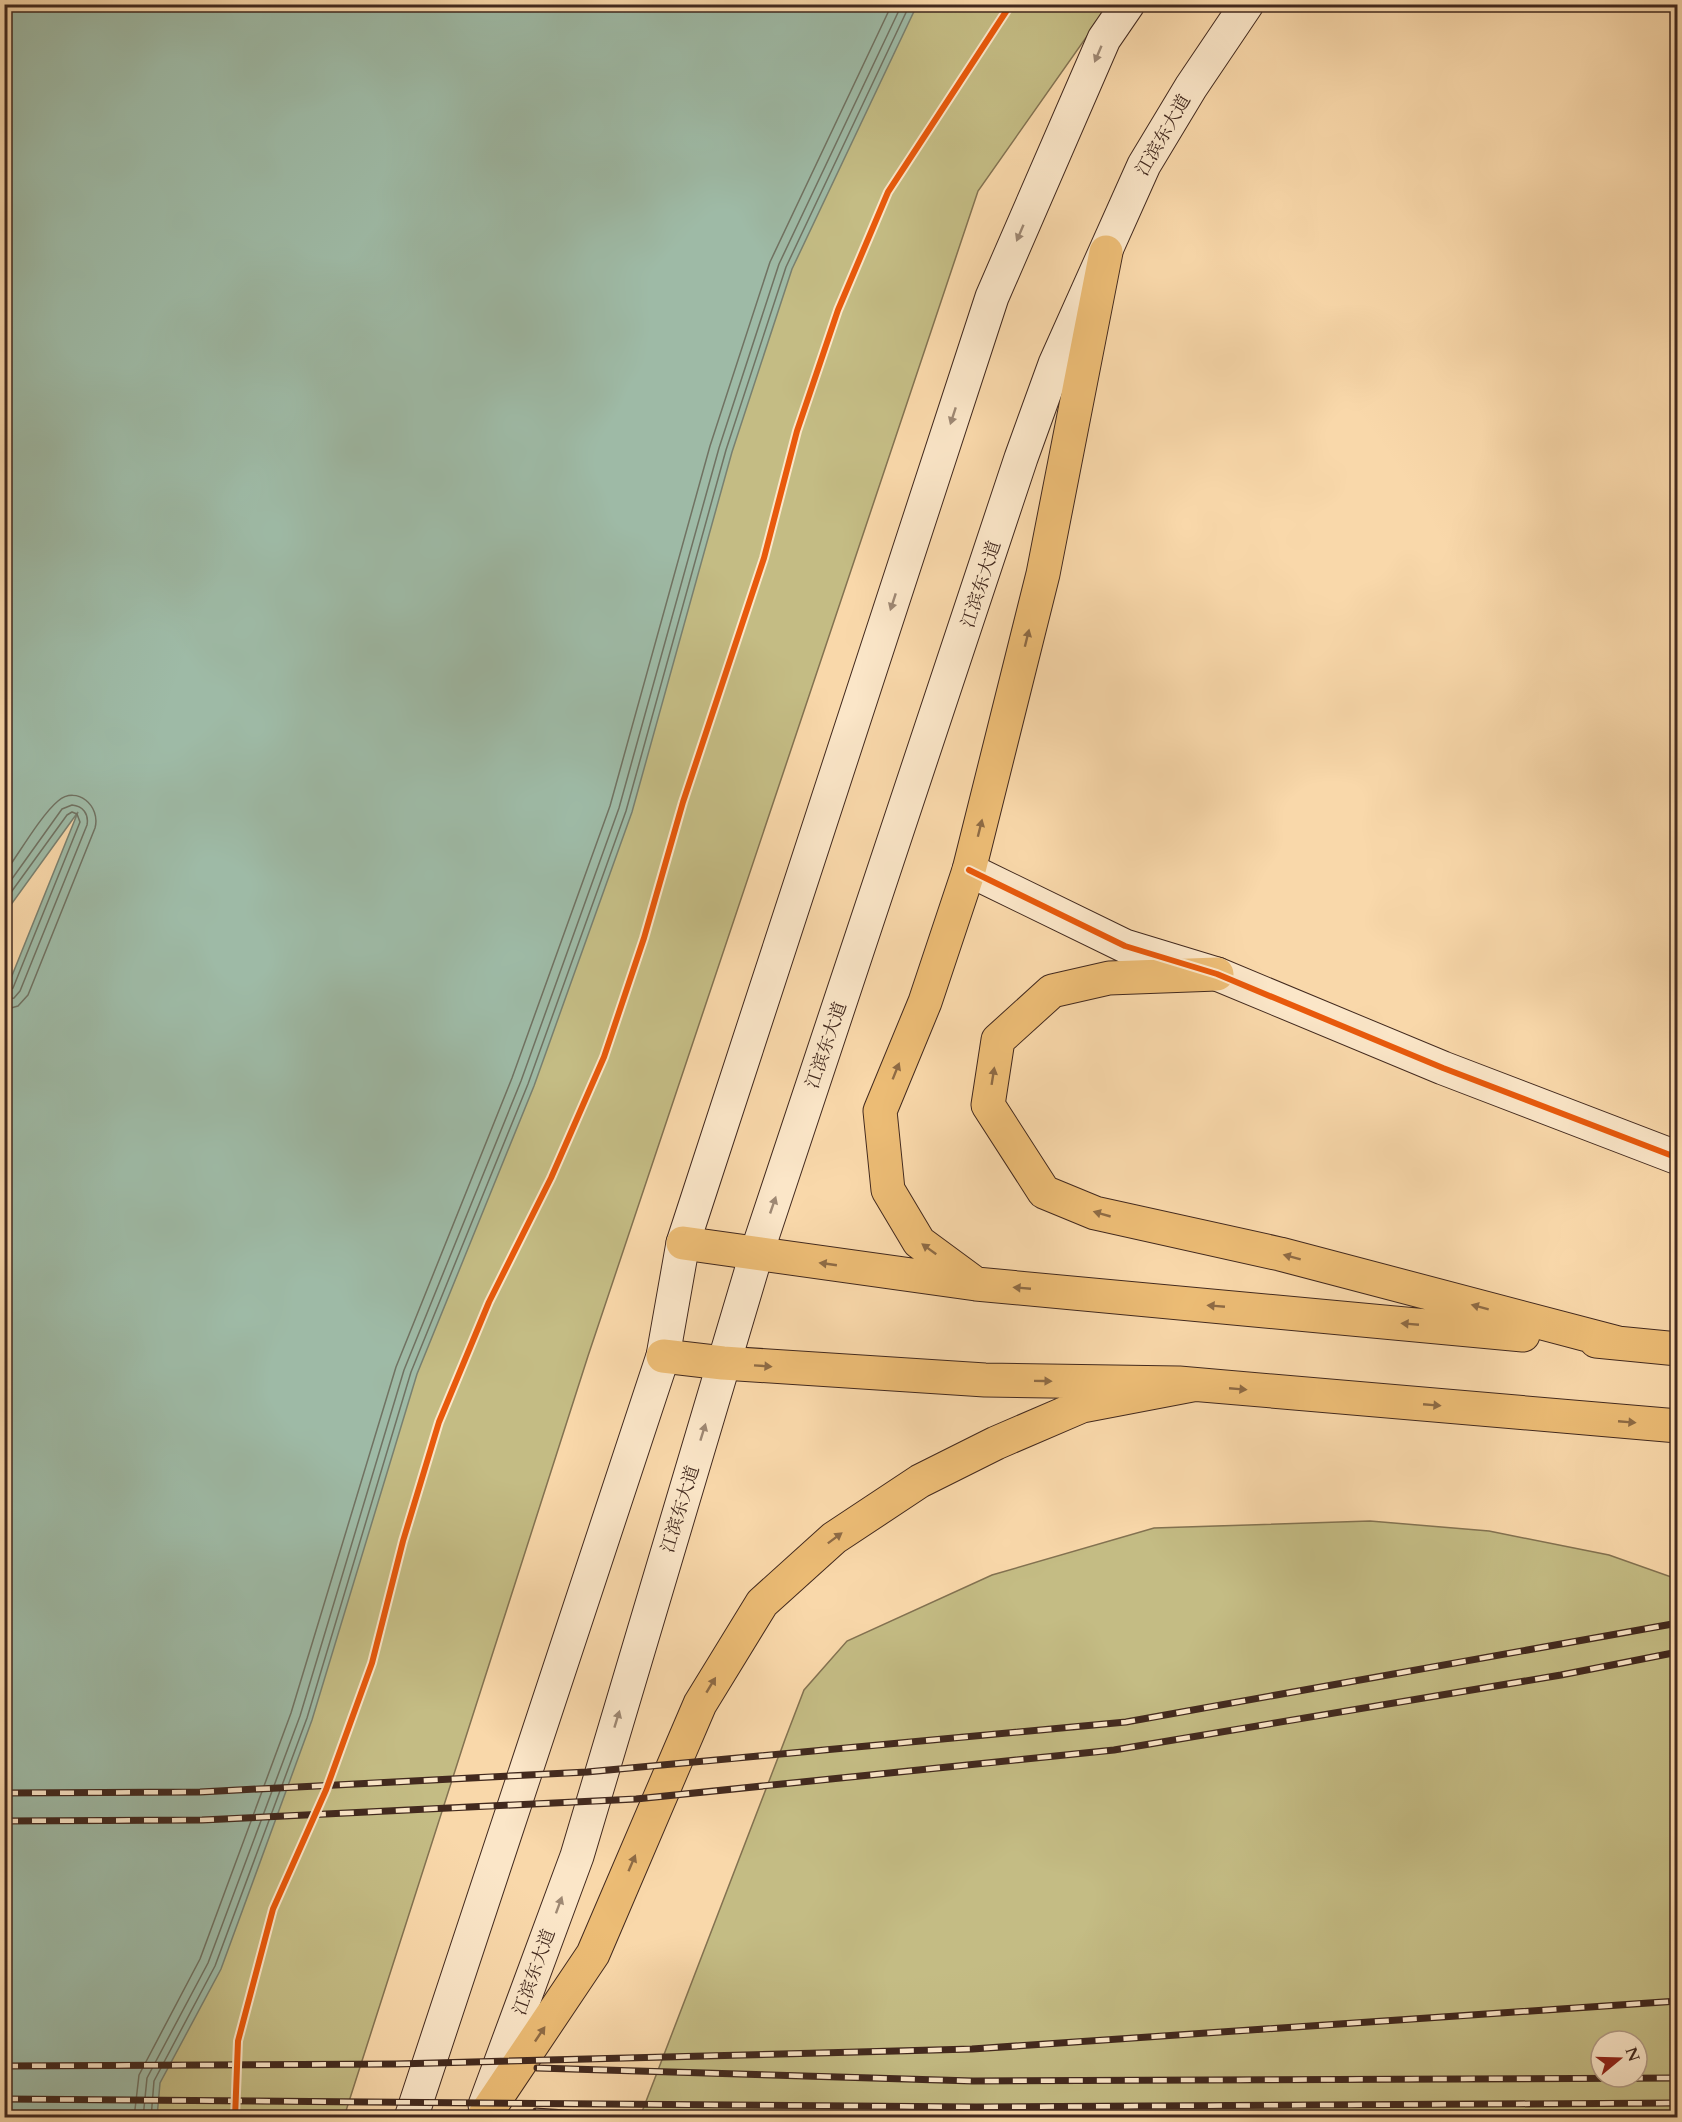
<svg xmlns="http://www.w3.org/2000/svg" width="1682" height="2122" font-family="Cardo,'Noto Serif SC',serif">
	<rect width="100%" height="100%" fill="#f9d8aa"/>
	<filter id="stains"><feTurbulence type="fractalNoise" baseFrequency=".00333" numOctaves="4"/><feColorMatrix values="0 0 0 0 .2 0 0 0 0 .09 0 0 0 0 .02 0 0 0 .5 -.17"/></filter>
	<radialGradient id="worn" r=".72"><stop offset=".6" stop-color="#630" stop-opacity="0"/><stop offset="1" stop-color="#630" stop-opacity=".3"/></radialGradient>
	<!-- green -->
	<path fill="#c4bc84" stroke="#837251" stroke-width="1.5" fill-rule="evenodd" d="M 601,4 L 1109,5 L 978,191 L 588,1356 L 344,2117 L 5,2117 L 4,993 Z
		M 1370,1521 L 1489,1531 L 1609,1555 L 1677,1579 L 1677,2117 L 640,2117 L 804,1690 L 847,1641 L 992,1575 L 1154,1528 ZM 1601,2041 L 1637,2041 L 1637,2077 L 1601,2077 Z"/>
	<!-- water -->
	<path fill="#9ebaa6" stroke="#798070" stroke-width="1.5" d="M 5,4 L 917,5 L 792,269 L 732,452 L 632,812 L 534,1086 L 417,1374 L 312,1720 L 221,1969 L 160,2083 L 157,2117 L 5,2117 L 5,993 L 78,812 L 5,913 Z"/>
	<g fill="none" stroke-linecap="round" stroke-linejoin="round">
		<!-- shore -->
		<path stroke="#707262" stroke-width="1.5" d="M 4,874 C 18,855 41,815 58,801 C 77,785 101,806 95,828 L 28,995 L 18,1006 L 4,1010
			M 4,890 L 62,809 L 72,805 C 83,806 89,814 87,825 L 20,991 L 14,998 L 4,1000
			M 4,902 L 67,815 L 72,812 L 77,814 L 80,822 L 13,988 L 4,993
			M 134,2118 L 139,2075 L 200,1959 L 291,1713 L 396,1367 L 512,1078 L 610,806 L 710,446 L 770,262 L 892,4
			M 143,2118 L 147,2078 L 208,1963 L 300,1716 L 404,1370 L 521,1081 L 619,808 L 719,448 L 779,264 L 902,4
			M 151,2118 L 154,2081 L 215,1966 L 307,1718 L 411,1372 L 528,1084 L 626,811 L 726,450 L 786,267 L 910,4"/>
		<defs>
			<path id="secondary" d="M 969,870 L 1125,946 L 1217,974 L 1443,1068 L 1678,1158
				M 485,2105 L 577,1856 L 756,1255 L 1021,458 L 1055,364 L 1144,165 L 1191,87 L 1247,4
				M 411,2118 L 663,1356 L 683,1243 L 992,297 L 1104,39 L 1128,4"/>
			<path id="highway" d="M 1217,974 L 1109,978 L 1052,991 L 998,1040 L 988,1105 L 1044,1192 L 1095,1213 L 1280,1254 L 1618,1343
				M 683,1243 L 976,1284 L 1523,1335
				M 976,1284 L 919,1242 L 888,1190 L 880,1111 L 925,1002 L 969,870 L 1043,574 L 1106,252
				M 1596,1341 L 1678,1349
				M 663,1356 L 723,1363 L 985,1380 L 1179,1383 L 1678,1426
				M 483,2118 L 593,1954 L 700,1704 L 762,1603 L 834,1538 L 920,1481 L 996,1443 L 1082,1406 L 1192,1385"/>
		</defs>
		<!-- secondary casing -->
		<use href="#secondary" stroke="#42291e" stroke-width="35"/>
		<!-- highway casing -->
		<use href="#highway" stroke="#42291e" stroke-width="35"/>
		<!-- secondary -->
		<use href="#secondary" stroke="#fbe6c8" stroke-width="33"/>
		<!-- highway -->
		<use href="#highway" stroke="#ecbc75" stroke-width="33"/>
		<defs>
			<path id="rail" d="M 4,1793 L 200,1792 L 587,1772 L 1126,1722 L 1678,1623
				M 4,1821 L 202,1820 L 636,1799 L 1114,1750 L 1561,1675 L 1678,1652
				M 4,2066 L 396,2064 L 972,2049 L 1678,2001
				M 537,2068 L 973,2081 L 1678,2078
				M 4,2099 L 976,2107 L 1678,2103
				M 536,2111 L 640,2118"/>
		</defs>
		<!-- rail casing -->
		<use href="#rail" stroke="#42291e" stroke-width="7"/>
		<!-- rail -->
		<use href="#rail" stroke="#fbe6c8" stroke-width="4.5" stroke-dasharray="14" stroke-linecap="butt"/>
		<defs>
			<path id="cycleway" d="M 969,870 L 1125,946 L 1217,974 L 1443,1068 L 1678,1158
				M 235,2118 L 238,2041 L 273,1909 L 326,1790 L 372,1663 L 403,1541 L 439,1422 L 489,1302 L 551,1178 L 604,1057 L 644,938 L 683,802 L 764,558 L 797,431 L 838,310 L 888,192 L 1011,4"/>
		</defs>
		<!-- cycleway casing -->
		<use href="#cycleway" stroke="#fbe6c8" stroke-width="10"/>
		<!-- cycleway -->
		<use href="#cycleway" stroke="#e8590c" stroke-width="6"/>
	</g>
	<!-- one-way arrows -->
	<defs><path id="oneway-solid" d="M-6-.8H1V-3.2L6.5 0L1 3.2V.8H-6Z" transform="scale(1.5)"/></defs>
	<g fill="#9e8873">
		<use href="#oneway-solid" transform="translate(1098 54) rotate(113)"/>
		<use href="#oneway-solid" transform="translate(1020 233) rotate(113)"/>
		<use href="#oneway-solid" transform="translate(953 416) rotate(108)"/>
		<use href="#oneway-solid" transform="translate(893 602) rotate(108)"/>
		<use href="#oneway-solid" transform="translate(773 1205) rotate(-71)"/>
		<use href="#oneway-solid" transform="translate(703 1432) rotate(-73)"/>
		<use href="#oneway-solid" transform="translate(617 1719) rotate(-73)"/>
		<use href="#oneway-solid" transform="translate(559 1905) rotate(-70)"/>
	</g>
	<g fill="#8e6b45">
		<use href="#oneway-solid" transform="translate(1027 638) rotate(-76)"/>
		<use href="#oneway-solid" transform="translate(980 828) rotate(-76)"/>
		<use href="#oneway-solid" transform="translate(896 1071) rotate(-68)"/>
		<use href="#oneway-solid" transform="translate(993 1076) rotate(-81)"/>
		<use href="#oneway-solid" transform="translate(1102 1214) rotate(-164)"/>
		<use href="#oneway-solid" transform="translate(929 1249) rotate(-144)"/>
		<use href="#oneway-solid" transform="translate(1292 1257) rotate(-165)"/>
		<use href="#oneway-solid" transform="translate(828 1264) rotate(-172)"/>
		<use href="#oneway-solid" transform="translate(1022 1288) rotate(-175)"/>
		<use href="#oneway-solid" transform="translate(1216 1306) rotate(-175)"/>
		<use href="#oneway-solid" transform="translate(1480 1307) rotate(-165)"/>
		<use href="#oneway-solid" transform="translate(1410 1324) rotate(-175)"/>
		<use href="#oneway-solid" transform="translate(763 1366) rotate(4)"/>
		<use href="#oneway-solid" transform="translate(1043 1381) rotate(1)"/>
		<use href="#oneway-solid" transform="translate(1238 1389) rotate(5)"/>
		<use href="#oneway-solid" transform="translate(1432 1405) rotate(5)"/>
		<use href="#oneway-solid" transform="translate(1627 1422) rotate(5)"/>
		<use href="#oneway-solid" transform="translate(835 1538) rotate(-37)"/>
		<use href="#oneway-solid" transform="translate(711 1685) rotate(-59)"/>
		<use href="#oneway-solid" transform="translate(632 1863) rotate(-67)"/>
		<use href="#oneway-solid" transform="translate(540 2034) rotate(-56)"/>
	</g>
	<g text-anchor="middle" stroke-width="5" stroke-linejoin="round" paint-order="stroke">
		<!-- street labels -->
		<g font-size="18" fill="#42291e" stroke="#fbe6c8">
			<text transform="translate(1163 135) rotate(-60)" y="6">江滨东大道</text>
			<text transform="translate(981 584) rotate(-72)" y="6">江滨东大道</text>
			<text transform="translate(826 1045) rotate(-71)" y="6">江滨东大道</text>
			<text transform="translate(680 1509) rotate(-73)" y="6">江滨东大道</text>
			<text transform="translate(534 1972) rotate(-70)" y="6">江滨东大道</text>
		</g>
	</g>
	<!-- margin -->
	<rect width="1682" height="2122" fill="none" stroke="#f9d8aa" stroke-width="24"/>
	<rect x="6" y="6" width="1670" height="2110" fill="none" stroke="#42291e" stroke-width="3"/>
	<rect x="12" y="12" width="1658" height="2098" fill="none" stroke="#42291e" stroke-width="1.5"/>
	<!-- north arrow -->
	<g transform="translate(1619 2059) rotate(71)"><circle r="28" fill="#fbe6c8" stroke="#b19a84" stroke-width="1.5"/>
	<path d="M0-4.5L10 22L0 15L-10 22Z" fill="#8f2418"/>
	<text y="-9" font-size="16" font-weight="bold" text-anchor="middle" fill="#42291e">N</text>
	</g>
	<rect width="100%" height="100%" filter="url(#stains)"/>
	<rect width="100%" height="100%" fill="url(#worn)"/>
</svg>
